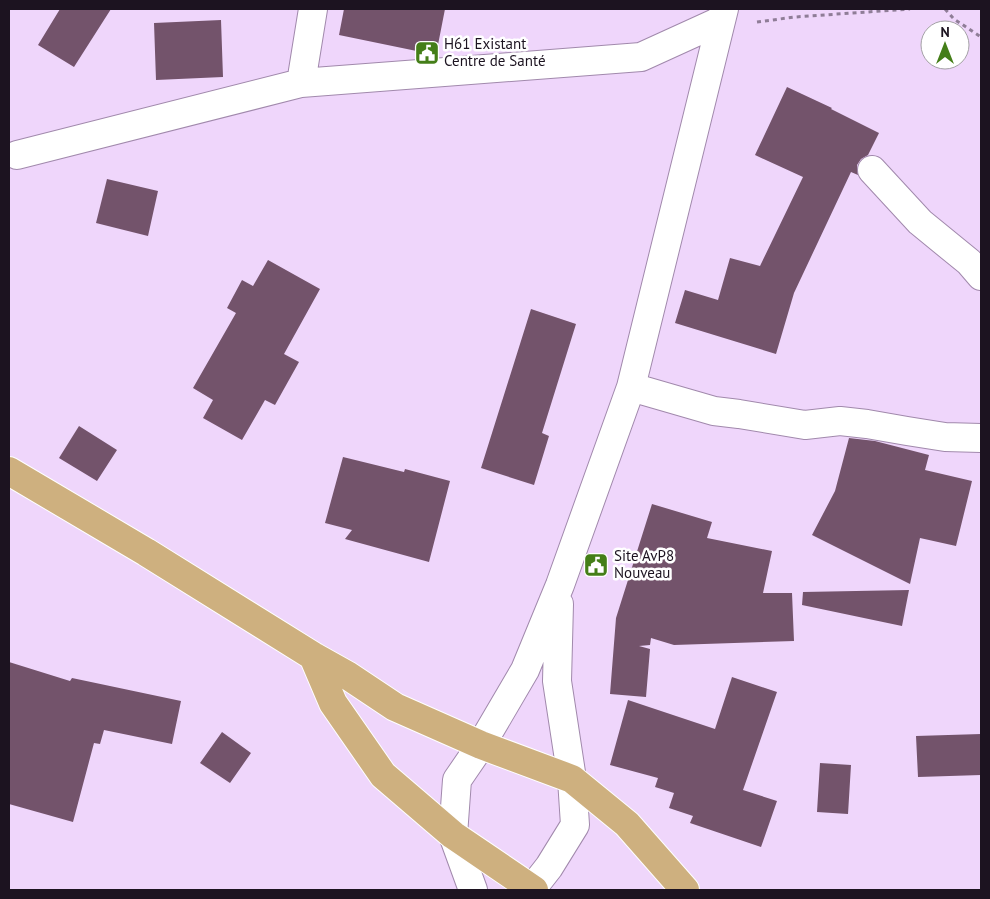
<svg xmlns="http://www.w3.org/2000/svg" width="990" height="899" font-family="'PT Sans',sans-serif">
	<rect width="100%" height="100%" fill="#efd6fb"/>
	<!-- building -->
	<path fill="#73536b" d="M 60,9 L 111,9 L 74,67 L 38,45 Z
		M 344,9 L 445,9 L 436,55 L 339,35 Z
		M 221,20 L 223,77 L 156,80 L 154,23 Z
		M 787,87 L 832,108 L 831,109 L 879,133 L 868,155 L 861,159 L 857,165 L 858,175 L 851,172 L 794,293 L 776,354 L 675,323 L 685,290 L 718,300 L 730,258 L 760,266 L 803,177 L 755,155 Z
		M 107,179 L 158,191 L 148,236 L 96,223 Z
		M 268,260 L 320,289 L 284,354 L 299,362 L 275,405 L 265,400 L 242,440 L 203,418 L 213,400 L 193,388 L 236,313 L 227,308 L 242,280 L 253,286 Z
		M 531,309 L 576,324 L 542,433 L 549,436 L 534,485 L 481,468 Z
		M 79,426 L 117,450 L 97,481 L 59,458 Z
		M 849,438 L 875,441 L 929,455 L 925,470 L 972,481 L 956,546 L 920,538 L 910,584 L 812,535 L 835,491 Z
		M 343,457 L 404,472 L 405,469 L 450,481 L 429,562 L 345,539 L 352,530 L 325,523 Z
		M 652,504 L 712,522 L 707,538 L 772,551 L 763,593 L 792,593 L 794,641 L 674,645 L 651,638 L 650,645 L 639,646 L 650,649 L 646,697 L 610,694 L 616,618 Z
		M 909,590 L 902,626 L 802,605 L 803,592 Z
		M 9,662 L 70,681 L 72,678 L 181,701 L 172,744 L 104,730 L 100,744 L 94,743 L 73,822 L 9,804 Z
		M 732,677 L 777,692 L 743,790 L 777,801 L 761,847 L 690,823 L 693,816 L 669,808 L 674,793 L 655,787 L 658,778 L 610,765 L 628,700 L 715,729 Z
		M 222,732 L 251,753 L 230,783 L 200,763 Z
		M 981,734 L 981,775 L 918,777 L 916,736 Z
		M 820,763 L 851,765 L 848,814 L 817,812 Z"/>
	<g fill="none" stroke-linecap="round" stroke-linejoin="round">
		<defs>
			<path id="minor" d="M 301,83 L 313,9
				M 17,155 L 301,83 L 641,57 L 720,21
				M 872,170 L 920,222 L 969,262 L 981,276
				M 631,387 L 714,411 L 739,414 L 805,425 L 840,421 L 867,424 L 907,431 L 945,437 L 981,438
				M 473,890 L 453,835 L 457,780 L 481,745 L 525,670 L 560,585 L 631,387 L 724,9
				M 531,890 L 549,867 L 575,825 L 572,779 L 557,681 L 559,604"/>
			<path id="major" d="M 9,471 L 146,552 L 313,656 L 347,675 L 395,707 L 481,745 L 572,779 L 627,824 L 685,890
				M 313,656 L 333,703 L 383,775 L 453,835 L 534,890"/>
		</defs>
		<!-- minor casing -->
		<use href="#minor" stroke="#a189ac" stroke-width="30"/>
		<!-- major casing -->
		<use href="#major" stroke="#fff" stroke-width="30"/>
		<!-- path -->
		<path stroke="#8f7d97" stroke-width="3" stroke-dasharray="4 4" stroke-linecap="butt" d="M 945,9 L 954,19 L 981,37
			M 757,22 L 795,17 L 910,9"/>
		<!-- minor -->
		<use href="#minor" stroke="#fff" stroke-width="28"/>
		<!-- major -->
		<use href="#major" stroke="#ceb07f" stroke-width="28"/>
	</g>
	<!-- icons -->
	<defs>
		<symbol id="civic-square" viewBox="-11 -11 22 22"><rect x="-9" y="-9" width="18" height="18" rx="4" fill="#447e18" stroke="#fff"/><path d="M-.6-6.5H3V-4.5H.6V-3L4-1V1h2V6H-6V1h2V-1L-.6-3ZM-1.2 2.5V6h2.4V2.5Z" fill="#fff"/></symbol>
	</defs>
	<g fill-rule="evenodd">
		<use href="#civic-square" x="413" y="39" width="28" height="28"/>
		<use href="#civic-square" x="582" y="551" width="28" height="28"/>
	</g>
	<g text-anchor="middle" stroke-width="5" stroke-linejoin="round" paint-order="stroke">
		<!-- poi labels -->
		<g font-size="15" fill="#1c1320" stroke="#fff" text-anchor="start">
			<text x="444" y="49">H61 Existant<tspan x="444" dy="17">Centre de Santé</tspan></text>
			<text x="614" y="561">Site AvP8<tspan x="614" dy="17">Nouveau</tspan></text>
		</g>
	</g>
	<!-- border -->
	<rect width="990" height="899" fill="none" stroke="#1c1320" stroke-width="20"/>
	<!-- north arrow -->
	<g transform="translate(945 45)"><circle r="24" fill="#ffffff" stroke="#a4a1a6"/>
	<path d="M0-4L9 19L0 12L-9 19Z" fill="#447e18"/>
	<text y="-8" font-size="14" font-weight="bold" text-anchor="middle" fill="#1c1320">N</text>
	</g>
</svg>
